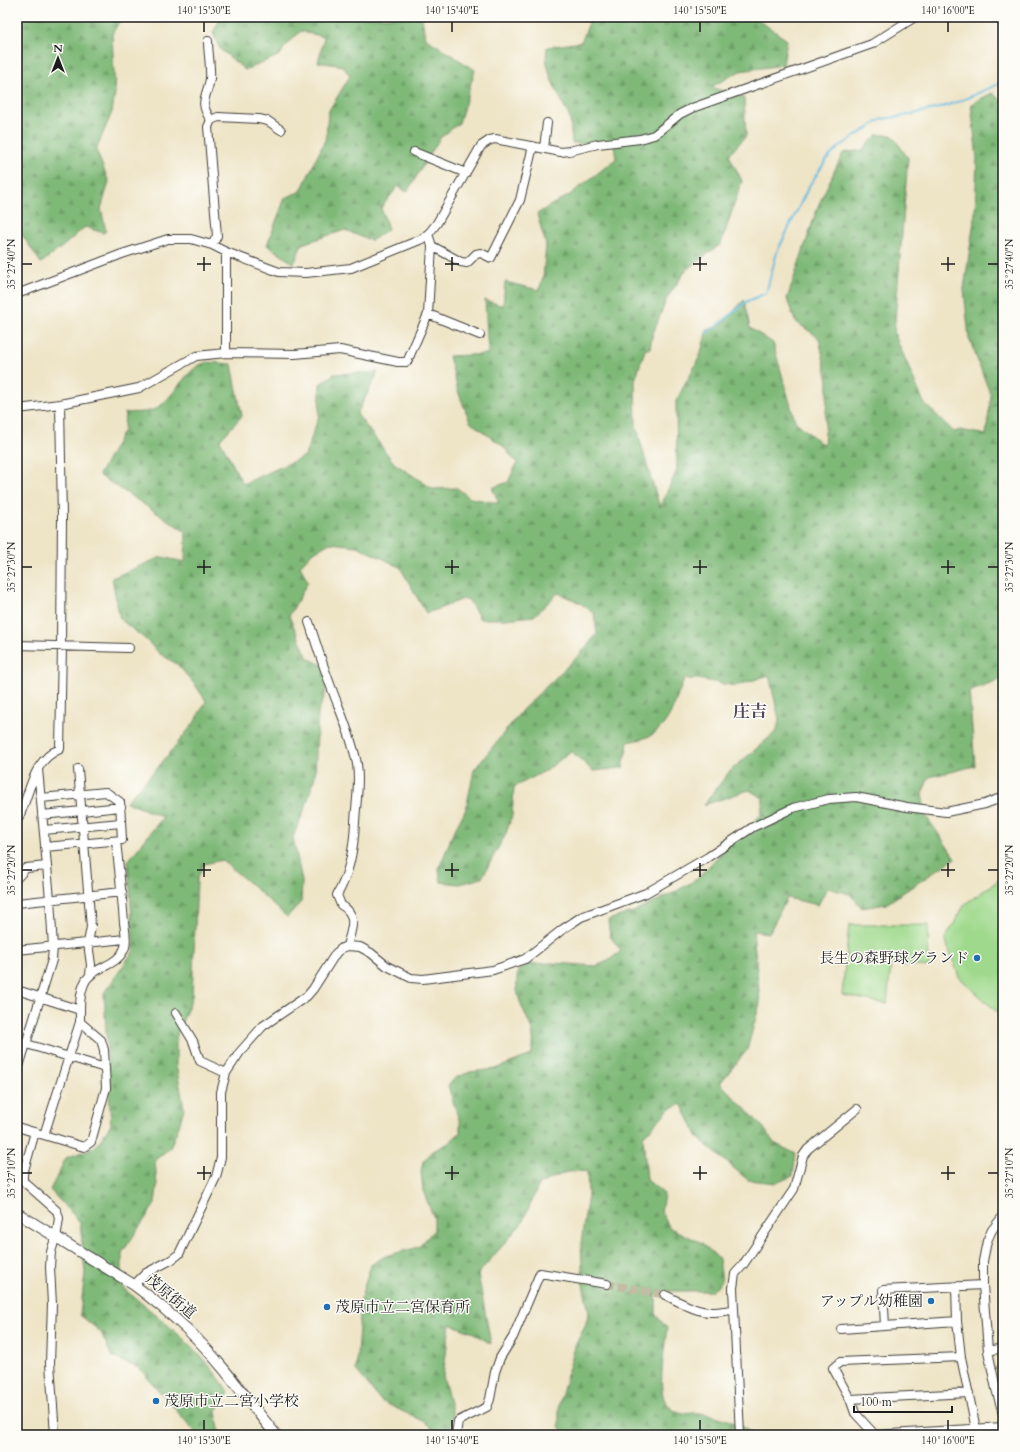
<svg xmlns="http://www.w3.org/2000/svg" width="1020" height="1452" font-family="Cardo,'Noto Serif JP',serif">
	<defs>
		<pattern id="forest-firs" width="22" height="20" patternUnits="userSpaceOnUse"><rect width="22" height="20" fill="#7fb978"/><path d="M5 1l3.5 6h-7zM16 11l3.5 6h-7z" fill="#6d9e67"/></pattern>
	</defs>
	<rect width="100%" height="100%" fill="#fdfcf7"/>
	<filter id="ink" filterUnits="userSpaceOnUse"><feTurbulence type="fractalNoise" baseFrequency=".025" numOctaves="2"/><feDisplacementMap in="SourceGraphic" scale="8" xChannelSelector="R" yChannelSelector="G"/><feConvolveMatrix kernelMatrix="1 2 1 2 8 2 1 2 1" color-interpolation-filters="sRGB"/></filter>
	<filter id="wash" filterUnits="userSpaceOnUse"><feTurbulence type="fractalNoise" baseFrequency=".012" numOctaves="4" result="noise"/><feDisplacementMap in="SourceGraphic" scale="16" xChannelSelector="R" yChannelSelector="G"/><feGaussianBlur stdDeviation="0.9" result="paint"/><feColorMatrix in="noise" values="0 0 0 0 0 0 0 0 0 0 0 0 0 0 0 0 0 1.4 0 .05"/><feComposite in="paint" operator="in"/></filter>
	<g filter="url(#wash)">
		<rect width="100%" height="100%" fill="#eee4c6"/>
		<!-- green -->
		<path fill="#9fd98c" stroke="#5e7a54" d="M 1003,877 L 1003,1011 L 996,1011 L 959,977 L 945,939 L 965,904 Z
			M 849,925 L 928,925 L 929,967 L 891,964 L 887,1004 L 842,995 Z"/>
		<!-- forest -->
		<path fill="url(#forest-firs)" stroke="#4e6a4a" d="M 17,17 L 122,17 L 112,34 L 115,93 L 112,112 L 96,150 L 109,182 L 101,209 L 106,231 L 103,233 L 85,227 L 62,247 L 41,263 L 17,227 Z
			M 221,17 L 422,17 L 425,38 L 475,70 L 459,123 L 440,138 L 407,192 L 398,186 L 381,208 L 388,229 L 371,241 L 345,230 L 302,244 L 294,264 L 267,245 L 285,198 L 301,191 L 326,138 L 328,112 L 350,76 L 343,66 L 318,62 L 324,37 L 301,31 L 284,48 L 280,55 L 245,70 L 220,49 L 213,33 Z
			M 582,17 L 754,17 L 787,40 L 783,65 L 740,71 L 711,87 L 744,98 L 746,136 L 729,155 L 742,181 L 721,244 L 686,270 L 667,298 L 652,336 L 650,348 L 645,350 L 635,380 L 636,425 L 646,462 L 660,507 L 677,470 L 676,401 L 700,356 L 707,330 L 721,325 L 744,300 L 750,328 L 773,343 L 795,421 L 824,446 L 828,381 L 819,338 L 795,321 L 787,299 L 818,206 L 843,153 L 862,150 L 877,135 L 892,135 L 908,158 L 894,333 L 924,403 L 954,432 L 960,430 L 986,435 L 991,396 L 969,338 L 964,289 L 975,214 L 977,158 L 971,104 L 992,93 L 1003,102 L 1003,678 L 969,691 L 975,766 L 929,777 L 922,794 L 926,816 L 955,858 L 886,904 L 862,908 L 850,894 L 827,888 L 818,905 L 787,898 L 769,933 L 753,931 L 760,1003 L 747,1050 L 720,1083 L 763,1127 L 774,1143 L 796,1154 L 793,1176 L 776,1183 L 748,1180 L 699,1139 L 681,1104 L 669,1109 L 643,1137 L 647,1180 L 664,1194 L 661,1212 L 670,1228 L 702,1243 L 719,1259 L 722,1281 L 712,1291 L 661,1291 L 656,1296 L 656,1315 L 667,1328 C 665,1344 659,1381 663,1395 C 664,1402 672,1410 679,1413 C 685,1415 694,1412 700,1413 C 719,1416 739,1422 753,1435 L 565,1435 L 559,1426 L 559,1405 L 575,1346 L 585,1326 L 589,1312 L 583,1285 L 581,1243 L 588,1194 L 587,1171 L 567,1172 L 539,1184 L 522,1223 L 478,1274 L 491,1344 L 474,1333 L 450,1324 L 443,1376 L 452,1411 L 451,1435 L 439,1435 L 425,1422 L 381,1401 L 356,1370 L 361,1299 L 365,1283 L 371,1265 L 385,1256 L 419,1247 L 434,1230 L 434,1218 L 423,1191 L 421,1171 L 423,1161 L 433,1151 L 447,1144 L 460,1133 L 460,1123 L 448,1086 L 455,1078 L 470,1072 L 495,1069 L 531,1055 C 539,1031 524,1018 518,995 C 516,987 517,979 518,970 L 530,964 L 554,963 L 596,966 L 608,961 L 621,951 L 610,936 L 608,920 L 636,911 L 675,892 L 697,879 L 734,839 L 761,815 L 763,798 L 749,790 L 704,805 L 729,772 L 777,731 L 779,719 L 769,675 L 735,686 L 698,679 L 684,679 C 677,696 672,719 657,731 C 650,738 638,740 628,742 L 623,768 L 593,771 L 571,751 L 547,770 L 514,787 L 512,816 L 505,836 L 494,855 L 482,878 L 460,884 L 441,882 L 439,869 L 453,833 L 466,809 L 474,770 L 523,709 L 580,654 L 597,634 L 594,613 L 580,603 L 558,593 L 534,616 L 505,619 L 480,619 L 468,599 L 463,599 L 439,609 L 426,613 L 400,567 L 357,546 L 330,543 L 312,553 L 300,566 L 308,582 L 289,616 L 308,658 L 328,668 L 325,695 L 318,712 L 315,776 L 305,809 L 293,837 L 302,881 L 301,902 L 287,917 L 256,889 L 222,860 L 204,864 L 197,879 L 192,997 L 176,1037 L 176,1065 L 184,1108 L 179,1126 L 170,1148 L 155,1160 L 157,1186 L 155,1204 L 122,1253 L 122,1287 C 160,1319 203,1350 229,1393 L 216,1411 L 220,1435 L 198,1435 L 139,1368 L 112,1357 L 101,1332 L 80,1315 L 85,1273 L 80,1222 L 50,1190 L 66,1158 L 95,1147 L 111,1125 L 104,993 L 134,950 L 128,861 L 163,817 L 126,802 L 159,766 L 194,723 L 206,701 L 196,686 L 177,664 L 160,654 L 145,639 L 120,619 L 112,578 L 161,557 L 185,562 L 186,532 L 99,475 L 124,430 L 125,413 C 133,412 143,413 150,411 C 172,405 182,371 204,363 C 210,361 225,364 232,364 L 242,416 L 220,440 L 243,484 L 305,456 L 319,416 L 320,384 L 334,374 L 378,372 L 357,414 L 394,463 L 433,489 L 457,488 L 470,498 L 499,503 L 492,488 L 508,482 L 517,463 L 503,446 L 470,422 L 458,391 L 449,356 L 488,354 L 485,300 L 503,306 L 505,282 L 539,290 L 543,278 L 546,245 L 537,214 L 551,205 L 568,196 L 616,159 L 614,145 L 572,143 L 570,118 L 551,79 L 546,59 L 547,47 L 581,42 L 589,23 Z"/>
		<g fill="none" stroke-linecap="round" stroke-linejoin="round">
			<!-- stream -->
			<path stroke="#62badf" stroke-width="2" d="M 706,333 L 717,326 L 746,302 L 766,293 L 777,252 L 809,186 L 827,159 L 839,147 L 882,119 L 904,116 L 939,108 L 960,101 L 1003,82"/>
		</g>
	</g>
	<g filter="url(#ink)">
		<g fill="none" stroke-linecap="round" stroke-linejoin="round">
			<!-- minor-tunnel -->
			<path stroke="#c4bca4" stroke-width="8" stroke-dasharray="8 4" stroke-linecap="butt" d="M 607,1284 L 665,1295"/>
			<defs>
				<path id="minor" d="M 208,41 C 208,53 211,67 210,79 C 207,97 198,102 211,120
					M 544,148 L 547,123
					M 414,152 L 466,173
					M 212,245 L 217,236 L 208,127 L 211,120 L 218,117 L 259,119 L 268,121 L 281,130
					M 432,246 L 461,262 L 467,263 L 476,254 L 481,253 L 491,258 L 520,200 L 533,146
					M 17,294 L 122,254 L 168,239 L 191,239 L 212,245 L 226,252 L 279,272 L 306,273 L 351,268 L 422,239 L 430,232 L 437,223 L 481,146 L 490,140 L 495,139 L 561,152 L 569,151 L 598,144 L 640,139 L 654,135 L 680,114 L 692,108 L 872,44 L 915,17
					M 428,314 L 480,335
					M 226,353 L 226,252
					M 60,404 L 62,518 L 61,646
					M 17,409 L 60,404 L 139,388 L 196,356 L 226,353 L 295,354 L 340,350 L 398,362 L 407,362 L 428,314 L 432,246 L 428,234
					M 309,622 C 317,646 324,669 333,692 C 342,716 352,738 357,764 C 360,783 356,803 355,822 C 354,847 350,873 337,895 L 341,905 C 359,915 351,930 347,946
					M 17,645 L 129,648
					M 78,769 L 91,927 L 88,943 L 91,965 L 90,975
					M 41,798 L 106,792 L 120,802 L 122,840 L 45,847
					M 42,815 L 121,807
					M 17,821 C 30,797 31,760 60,749 L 62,646
					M 44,830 L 121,823
					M 17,878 L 26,868 L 47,866
					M 17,903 L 122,892
					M 17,950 L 125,939
					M 17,990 L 80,1010
					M 176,1013 L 193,1041 L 200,1061 L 226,1073
					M 17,1041 L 105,1068
					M 17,1073 L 52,960 L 53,947 L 50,899 L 38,769
					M 17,1127 L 84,1147 L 91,1142 L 106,1088 L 104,1050 L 101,1040 L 80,1022 C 80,1009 79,992 86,980 C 95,966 119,966 125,947 C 127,941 125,930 124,923 C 122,896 119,868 116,841
					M 35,1132 L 23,1174 L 23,1181 L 57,1211 L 59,1218 L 57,1232 L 51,1252 L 50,1267 L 52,1304 L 50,1363 L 55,1435
					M 44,1135 L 80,1022
					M 1003,1216 L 992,1230 L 987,1241 L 983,1261 L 983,1285 L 988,1351 L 996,1389 L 1003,1414
					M 134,1285 L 146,1273 L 171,1260 L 179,1254 L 216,1177 L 221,1157 L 221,1092 L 226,1073 L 240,1052 L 263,1026 L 307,996 L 313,989 L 336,953 L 342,948 L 347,946 L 360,947 L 371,953 L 387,966 L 411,978 L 423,979 L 493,970 L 525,959 L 563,929 L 581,917 L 646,893 L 708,857 L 753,827 L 793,808 L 829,799 L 856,797 L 907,807 L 946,812 L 985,804 L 1003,797
					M 956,1286 L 957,1321 L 961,1357 L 976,1429
					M 665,1295 C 680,1302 697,1313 714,1312 C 721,1312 727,1310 734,1310
					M 885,1326 L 883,1290 L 983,1285
					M 841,1329 L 957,1321
					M 988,1351 L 1003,1348
					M 961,1357 L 840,1362 L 833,1368 L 850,1399 L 855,1413 L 875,1435 L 1003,1427
					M 850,1399 L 969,1393
					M 456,1435 L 458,1421 L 487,1407 L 490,1399 L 495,1372 L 500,1358 L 513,1337 L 540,1273 L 607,1284
					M 740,1435 L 733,1288 L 735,1274 L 743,1265 L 794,1189 L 803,1156 L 808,1149 L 857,1109"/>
				<path id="major" d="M 17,1213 L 134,1285 C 153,1299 172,1315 190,1332 C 222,1363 248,1401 276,1435"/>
			</defs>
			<!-- minor casing -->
			<use href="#minor" stroke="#3c3a36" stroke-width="10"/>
			<!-- major casing -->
			<use href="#major" stroke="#3c3a36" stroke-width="12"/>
			<!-- minor -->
			<use href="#minor" stroke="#fff" stroke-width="8"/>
			<!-- major -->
			<use href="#major" stroke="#fff" stroke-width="10"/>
		</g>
	</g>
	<!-- ticks -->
	<path fill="none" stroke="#1c1c1c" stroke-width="1.5" d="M 204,22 L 204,32M 452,22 L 452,32M 700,22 L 700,32M 948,22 L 948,32M 204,257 L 204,271M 452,257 L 452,271M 700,257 L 700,271M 948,257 L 948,271M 22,264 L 32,264M 197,264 L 211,264M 445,264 L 459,264M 693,264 L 707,264M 941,264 L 955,264M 988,264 L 998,264M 204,560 L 204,574M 452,560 L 452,574M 700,560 L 700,574M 948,560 L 948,574M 22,567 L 32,567M 197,567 L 211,567M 445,567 L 459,567M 693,567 L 707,567M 941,567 L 955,567M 988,567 L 998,567M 204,863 L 204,877M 452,863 L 452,877M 700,863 L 700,877M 948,863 L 948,877M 22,870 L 32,870M 197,870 L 211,870M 445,870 L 459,870M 693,870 L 707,870M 941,870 L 955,870M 988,870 L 998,870M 204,1166 L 204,1180M 452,1166 L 452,1180M 700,1166 L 700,1180M 948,1166 L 948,1180M 22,1173 L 32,1173M 197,1173 L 211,1173M 445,1173 L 459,1173M 693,1173 L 707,1173M 941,1173 L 955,1173M 988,1173 L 998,1173M 204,1420 L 204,1430M 452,1420 L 452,1430M 700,1420 L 700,1430M 948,1420 L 948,1430"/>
	<!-- markers -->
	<g fill="#1f6fb2" stroke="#fdfcf7" stroke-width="1.5">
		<circle cx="977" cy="958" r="4"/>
		<circle cx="931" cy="1301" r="4"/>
		<circle cx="327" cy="1307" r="4"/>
		<circle cx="156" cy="1401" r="4"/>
	</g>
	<g text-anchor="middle" stroke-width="3" stroke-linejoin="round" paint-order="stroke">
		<!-- poi labels -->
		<g font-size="15" fill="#1c1c1c" stroke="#fdfcf7" text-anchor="end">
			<text x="969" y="963">長生の森野球グランド</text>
			<text x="923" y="1306">アップル幼稚園</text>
			<text x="335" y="1312" text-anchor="start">茂原市立二宮保育所</text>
			<text x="164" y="1406" text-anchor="start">茂原市立二宮小学校</text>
		</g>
		<!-- street labels -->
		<g font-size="15" fill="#1c1c1c" stroke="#fdfcf7">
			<text transform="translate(171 1296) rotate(40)" y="5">茂原街道</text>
		</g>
		<!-- quarter labels -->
		<g font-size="17" font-weight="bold" fill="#52465e" stroke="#fdfcf7">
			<text x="750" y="717">庄吉</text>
		</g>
	</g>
	<!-- margin -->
	<rect width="1020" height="1452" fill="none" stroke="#fdfcf7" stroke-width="44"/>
	<!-- north arrow -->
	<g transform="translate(58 58)" stroke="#fdfcf7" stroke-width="3" paint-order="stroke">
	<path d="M0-3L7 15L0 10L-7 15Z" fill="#1c1c1c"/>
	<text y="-6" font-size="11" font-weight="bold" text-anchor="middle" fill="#1c1c1c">N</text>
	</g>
	<!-- scale -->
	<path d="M854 1406v6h98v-6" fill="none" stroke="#1c1c1c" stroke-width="2"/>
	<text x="860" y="1406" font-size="12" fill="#1c1c1c" stroke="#fdfcf7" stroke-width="3" paint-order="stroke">100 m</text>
	<rect x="22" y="22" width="976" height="1408" fill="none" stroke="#1c1c1c" stroke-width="1.5"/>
	<g font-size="10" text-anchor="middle" fill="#1c1c1c">
		<text x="204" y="14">140°15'30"E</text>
		<text x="452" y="14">140°15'40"E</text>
		<text x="700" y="14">140°15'50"E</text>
		<text x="948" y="14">140°16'00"E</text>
		<text transform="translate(11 264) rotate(-90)" y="4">35°27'40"N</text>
		<text transform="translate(1009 264) rotate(-90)" y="4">35°27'40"N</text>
		<text transform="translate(11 567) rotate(-90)" y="4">35°27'30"N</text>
		<text transform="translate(1009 567) rotate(-90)" y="4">35°27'30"N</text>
		<text transform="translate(11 870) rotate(-90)" y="4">35°27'20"N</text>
		<text transform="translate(1009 870) rotate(-90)" y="4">35°27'20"N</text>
		<text transform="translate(11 1173) rotate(-90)" y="4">35°27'10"N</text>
		<text transform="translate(1009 1173) rotate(-90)" y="4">35°27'10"N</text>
		<text x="204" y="1444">140°15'30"E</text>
		<text x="452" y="1444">140°15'40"E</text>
		<text x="700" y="1444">140°15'50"E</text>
		<text x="948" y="1444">140°16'00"E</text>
	</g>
</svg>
